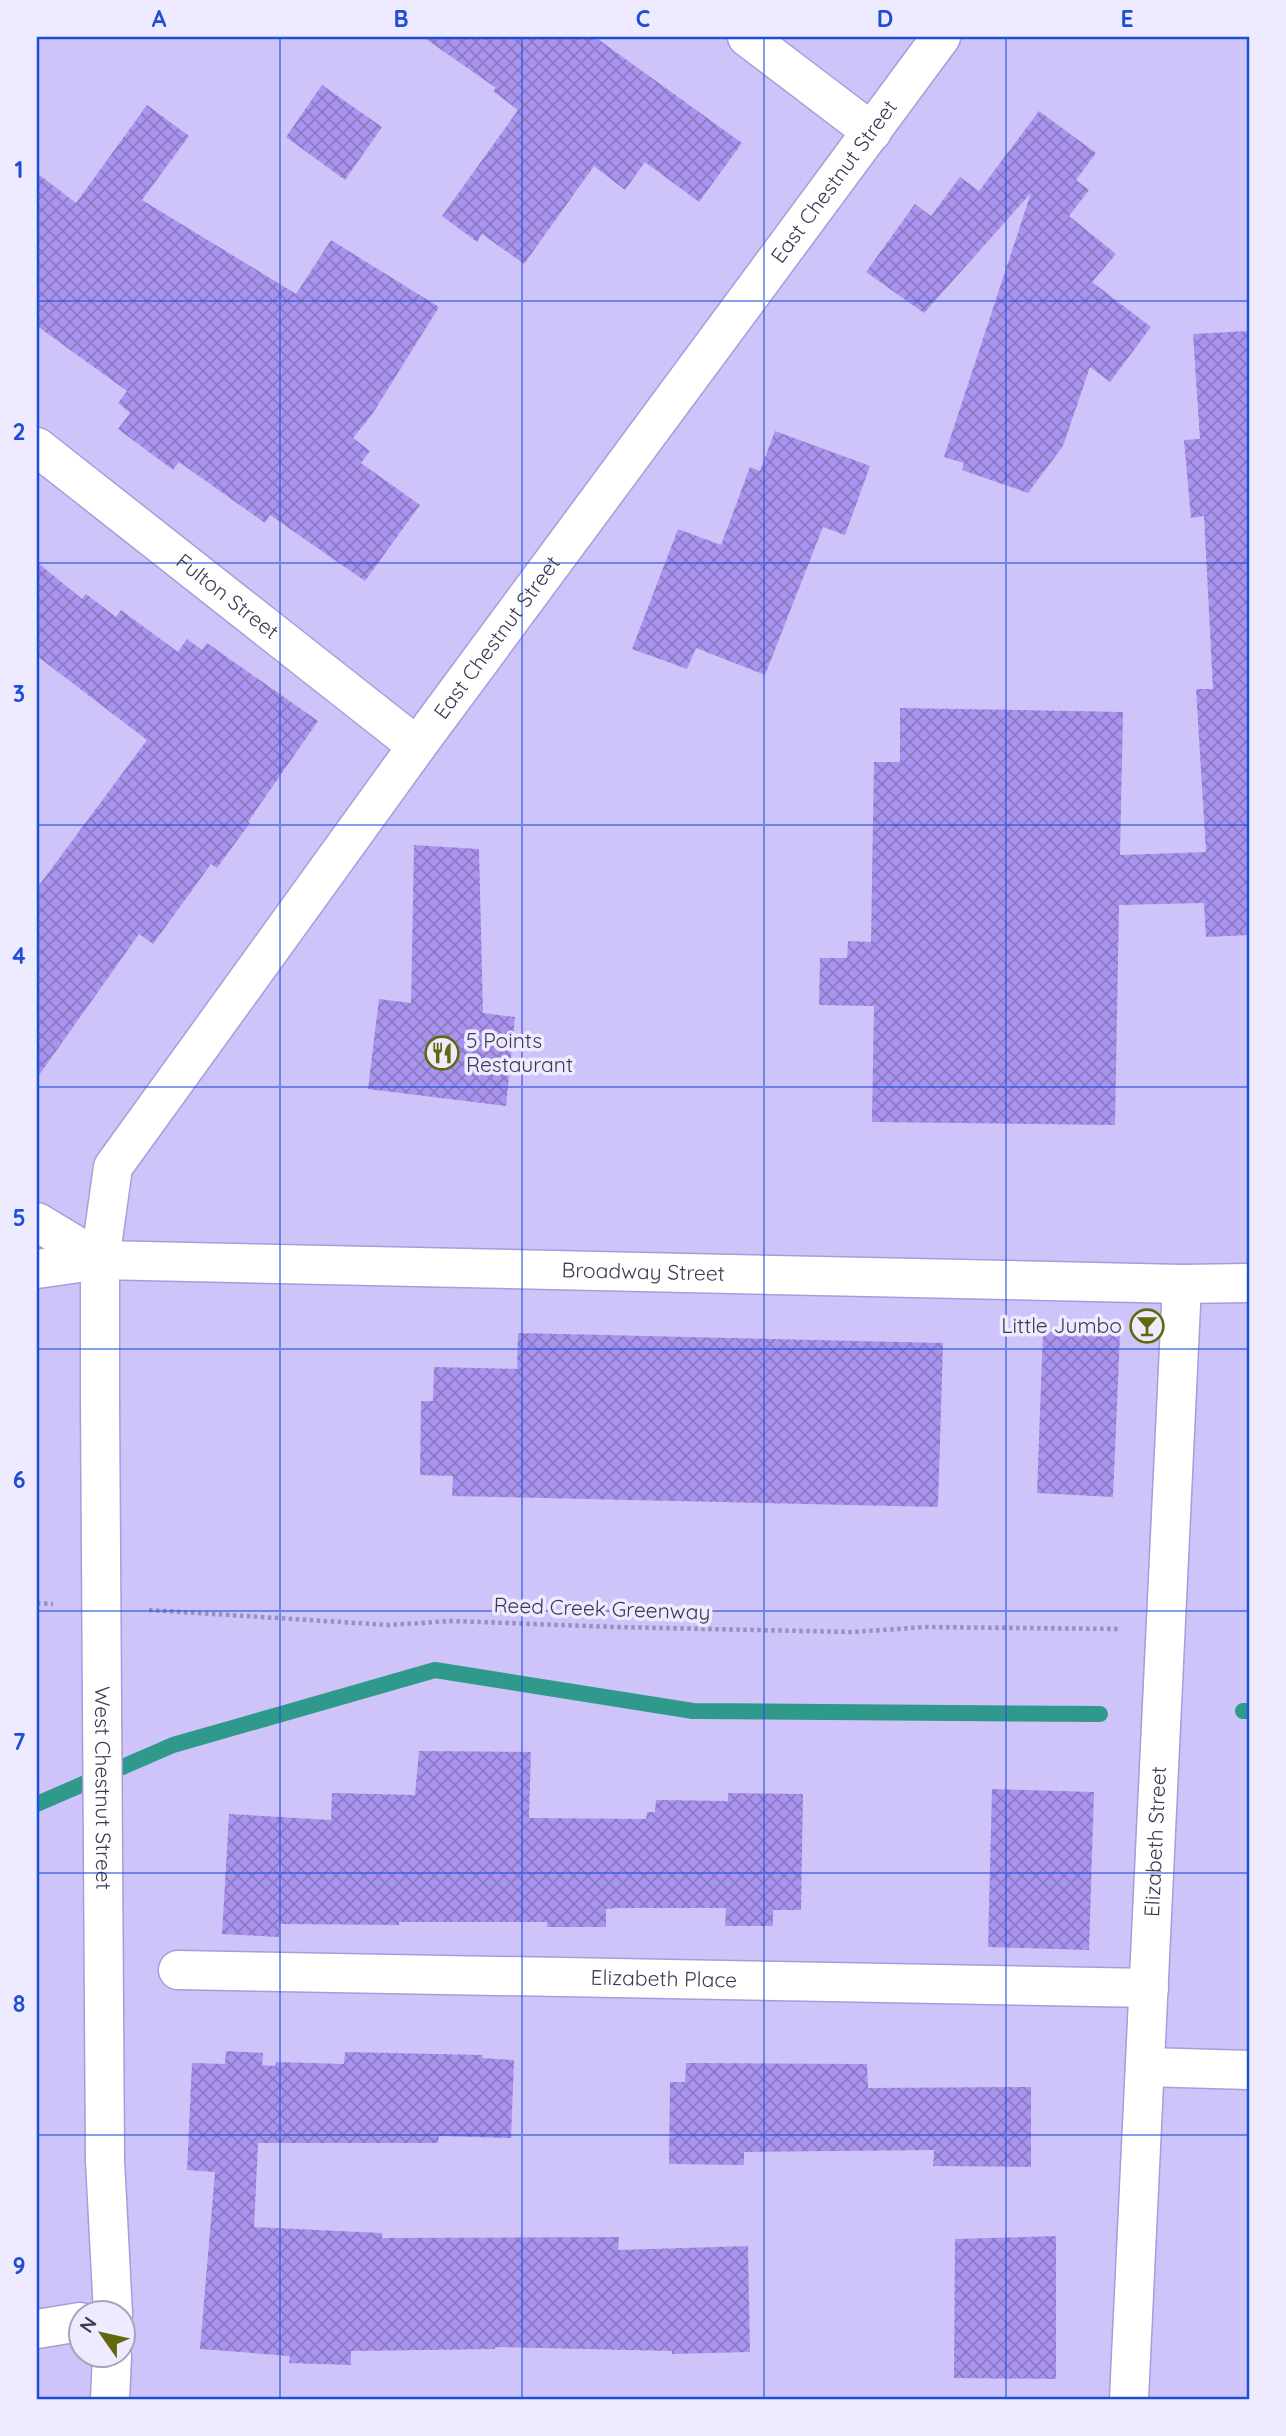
<svg xmlns="http://www.w3.org/2000/svg" width="1286" height="2436" font-family="Quicksand,sans-serif">
	<defs>
		<pattern id="building-cross-hatch" width="8" height="8" patternUnits="userSpaceOnUse" patternTransform="scale(1.75)"><rect width="8" height="8" fill="#aa93ee"/><path d="M0 0l8 8M0 8l8-8" fill="none" stroke="#8c79c3"/></pattern>
	</defs>
	<rect width="100%" height="100%" fill="#cfc4f9"/>
	<g fill="none" stroke-linecap="round" stroke-linejoin="round">
		<!-- stream -->
		<path stroke="#2f9a8c" stroke-width="16" d="M 1243,1711 L 1249,1711
			M 37,1804 L 173,1745 L 435,1670 L 693,1711 L 1100,1714"/>
	</g>
	<!-- building -->
	<path fill="url(#building-cross-hatch)" d="M 423,37 L 595,37 L 742,143 L 699,202 L 645,162 L 625,190 L 594,166 L 524,264 L 482,234 L 477,242 L 442,216 L 518,110 L 493,91 L 496,88 Z
		M 322,85 L 382,127 L 345,180 L 286,137 Z
		M 147,105 L 189,136 L 142,200 L 296,294 L 331,240 L 439,307 L 371,416 L 353,438 L 370,451 L 361,463 L 420,505 L 365,581 L 270,515 L 265,523 L 179,462 L 173,470 L 118,429 L 130,413 L 118,403 L 127,391 L 37,326 L 37,173 L 76,203 Z
		M 1039,111 L 1096,153 L 1076,180 L 1089,190 L 1069,216 L 1116,254 L 1092,282 L 1151,327 L 1110,382 L 1090,367 L 1063,446 L 1028,493 L 962,470 L 964,463 L 944,457 L 1031,193 L 924,313 L 866,272 L 915,204 L 931,216 L 960,177 L 979,191 Z
		M 1249,331 L 1249,935 L 1206,937 L 1204,903 L 1119,905 L 1115,1125 L 872,1122 L 874,1006 L 819,1005 L 820,958 L 847,958 L 848,941 L 871,942 L 874,762 L 900,762 L 900,708 L 1123,712 L 1120,855 L 1206,852 L 1196,689 L 1213,689 L 1204,516 L 1191,518 L 1184,440 L 1200,439 L 1193,334 Z
		M 775,431 L 870,466 L 845,535 L 823,527 L 765,675 L 696,648 L 687,669 L 632,649 L 678,529 L 721,545 L 750,467 L 760,471 Z
		M 37,562 L 82,599 L 86,594 L 116,617 L 121,610 L 178,652 L 187,639 L 202,650 L 207,643 L 318,721 L 248,822 L 250,823 L 217,868 L 211,864 L 153,944 L 139,934 L 37,1078 L 37,888 L 147,740 L 37,656 Z
		M 414,845 L 479,849 L 483,1013 L 515,1017 L 506,1106 L 368,1089 L 379,999 L 411,1003 Z
		M 1043,1332 L 1120,1334 L 1113,1497 L 1037,1493 Z
		M 518,1333 L 943,1343 L 938,1507 L 452,1496 L 453,1476 L 420,1475 L 421,1401 L 433,1401 L 434,1367 L 517,1369 Z
		M 419,1751 L 531,1752 L 529,1818 L 646,1819 L 647,1812 L 655,1812 L 656,1800 L 728,1801 L 728,1793 L 803,1794 L 801,1910 L 773,1910 L 773,1926 L 725,1926 L 726,1908 L 618,1908 L 606,1909 L 606,1927 L 547,1927 L 547,1922 L 399,1922 L 399,1925 L 280,1924 L 279,1937 L 222,1934 L 229,1814 L 331,1820 L 332,1793 L 415,1795 Z
		M 992,1789 L 1094,1792 L 1089,1950 L 988,1947 Z
		M 226,2051 L 263,2053 L 262,2065 L 275,2066 L 276,2062 L 344,2064 L 345,2052 L 483,2055 L 482,2058 L 514,2060 L 511,2138 L 439,2136 L 438,2143 L 258,2143 L 254,2227 L 382,2233 L 382,2238 L 619,2237 L 618,2250 L 748,2246 L 750,2352 L 672,2354 L 672,2351 L 495,2347 L 495,2349 L 351,2351 L 351,2365 L 289,2363 L 290,2356 L 200,2349 L 215,2172 L 187,2170 L 192,2063 L 225,2064 Z
		M 686,2063 L 867,2064 L 868,2088 L 1031,2087 L 1031,2167 L 933,2166 L 934,2150 L 744,2152 L 744,2165 L 669,2164 L 670,2082 L 685,2082 Z
		M 1056,2236 L 1056,2379 L 954,2378 L 955,2239 Z"/>
	<g fill="none" stroke-linecap="round" stroke-linejoin="round">
		<defs>
			<g id="street">
				<path d="M 747,37 L 872,132"/>
				<path id="s1" d="M 37,447 L 417,746"/>
				<path d="M 37,1222 L 100,1260"/>
				<path id="s2" d="M 178,1970 L 1149,1988"/>
				<path d="M 1146,2067 L 1249,2070"/>
				<path d="M 37,2329 L 80,2322"/>
				<path id="s3" d="M 1129,2399 L 1182,1284"/>
			</g>
			<g id="secondary">
				<path id="s4" d="M 37,1269 L 100,1260 L 1182,1284 L 1249,1283"/>
				<path id="s5" d="M 100,1401 L 100,1260 L 113,1167 L 417,746 L 941,37"/>
				<path d="M 105,2160 L 113,2314"/>
				<path d="M 110,2399 L 112,2356"/>
			</g>
		</defs>
		<!-- street casing -->
		<use href="#street" stroke="#aa9bdb" stroke-width="41"/>
		<!-- secondary casing -->
		<use href="#secondary" stroke="#aa9bdb" stroke-width="41"/>
		<!-- path -->
		<path stroke="#9990bb" stroke-width="4.5" stroke-dasharray="3.5 3.5" stroke-linecap="butt" d="M 37,1603 L 53,1604
			M 149,1610 L 389,1625 L 452,1621 L 614,1627 L 852,1632 L 927,1627 L 1120,1629"/>
		<!-- street -->
		<use href="#street" stroke="#fff" stroke-width="38"/>
		<!-- secondary -->
		<use href="#secondary" stroke="#fff" stroke-width="38"/>
		<defs>
			<g id="secondary-bridge">
				<path id="s6" d="M 100,1401 L 105,2160"/>
			</g>
		</defs>
		<!-- secondary-bridge casing -->
		<use href="#secondary-bridge" stroke="#aa9bdb" stroke-width="41" stroke-linecap="butt"/>
		<!-- secondary-bridge -->
		<use href="#secondary-bridge" stroke="#fff" stroke-width="38"/>
	</g>
	<!-- grid -->
	<path fill="none" stroke="#1d4ed8" stroke-width="2" stroke-opacity="0.55" d="M 280,37 L 280,2399M 522,37 L 522,2399M 764,37 L 764,2399M 1006,37 L 1006,2399M 37,301 L 1249,301M 37,563 L 1249,563M 37,825 L 1249,825M 37,1087 L 1249,1087M 37,1349 L 1249,1349M 37,1611 L 1249,1611M 37,1873 L 1249,1873M 37,2135 L 1249,2135"/>
	<!-- icons -->
	<defs>
		<symbol id="restaurant-ring" viewBox="-11 -11 22 22"><circle r="9.5" fill="#eeeaff" stroke="#61690c" stroke-width="1.5"/><path d="M-5-6h1v4h1v-4h1v4h1v-4h1v5L-1.5 .5V6h-2V.5L-5-1ZM5-6V6H3V1.5H1.5Q1.5-4 5-6Z" fill="#61690c"/></symbol>
		<symbol id="bar-ring" viewBox="-11 -11 22 22"><circle r="9.5" fill="#eeeaff" stroke="#61690c" stroke-width="1.5"/><path d="M-6-5H6L.8 .8V4.5H3.5V6h-7V4.5H-.8V.8Z" fill="#61690c"/></symbol>
	</defs>
	<g fill-rule="evenodd">
		<use href="#restaurant-ring" x="423" y="1034" width="38" height="38"/>
		<use href="#bar-ring" x="1128" y="1307" width="38" height="38"/>
	</g>
	<g text-anchor="middle" stroke-width="7" stroke-linejoin="round" paint-order="stroke">
		<!-- street labels -->
		<g font-size="21" fill="#3e3852" stroke="#eeeaff">
			<text dy="7" stroke="none"><textPath href="#s5" startOffset="1456">East Chestnut Street</textPath></text>
			<text dy="7" stroke="none"><textPath href="#s1" startOffset="242">Fulton Street</textPath></text>
			<text dy="7" stroke="none"><textPath href="#s5" startOffset="889">East Chestnut Street</textPath></text>
			<text dy="7" stroke="none"><textPath href="#s4" startOffset="607">Broadway Street</textPath></text>
			<text transform="translate(602 1609) rotate(2)" y="7">Reed Creek Greenway</text>
			<text dy="7" stroke="none"><textPath href="#s6" startOffset="387">West Chestnut Street</textPath></text>
			<text dy="7" stroke="none"><textPath href="#s3" startOffset="558">Elizabeth Street</textPath></text>
			<text dy="7" stroke="none"><textPath href="#s2" startOffset="486">Elizabeth Place</textPath></text>
		</g>
		<!-- poi labels -->
		<g font-size="21" fill="#3e3852" stroke="#eeeaff" text-anchor="start">
			<text x="466" y="1048">5 Points<tspan x="466" dy="24">Restaurant</tspan></text>
			<text x="1122" y="1333" text-anchor="end">Little Jumbo</text>
		</g>
	</g>
	<!-- border -->
	<rect width="1286" height="2436" fill="none" stroke="#eeeaff" stroke-width="77"/>
	<!-- north arrow -->
	<g transform="translate(102 2334) rotate(304)"><circle r="33" fill="#eeeaff" stroke="#a8a3ba" stroke-width="2"/>
	<path d="M0-5L12 26L0 18L-12 26Z" fill="#61690c"/>
	<text y="-10" font-size="19" font-weight="bold" text-anchor="middle" fill="#3e3852">N</text>
	</g>
	<rect x="38" y="38" width="1210" height="2360" fill="none" stroke="#1d4ed8" stroke-width="2.5"/>
	<g font-size="23" text-anchor="middle" font-weight="bold" fill="#1d4ed8">
		<text x="159" y="27">A</text>
		<text x="401" y="27">B</text>
		<text x="643" y="27">C</text>
		<text x="885" y="27">D</text>
		<text x="1127" y="27">E</text>
		<text x="19" y="178">1</text>
		<text x="19" y="440">2</text>
		<text x="19" y="702">3</text>
		<text x="19" y="964">4</text>
		<text x="19" y="1226">5</text>
		<text x="19" y="1488">6</text>
		<text x="19" y="1750">7</text>
		<text x="19" y="2012">8</text>
		<text x="19" y="2274">9</text>
	</g>
</svg>
